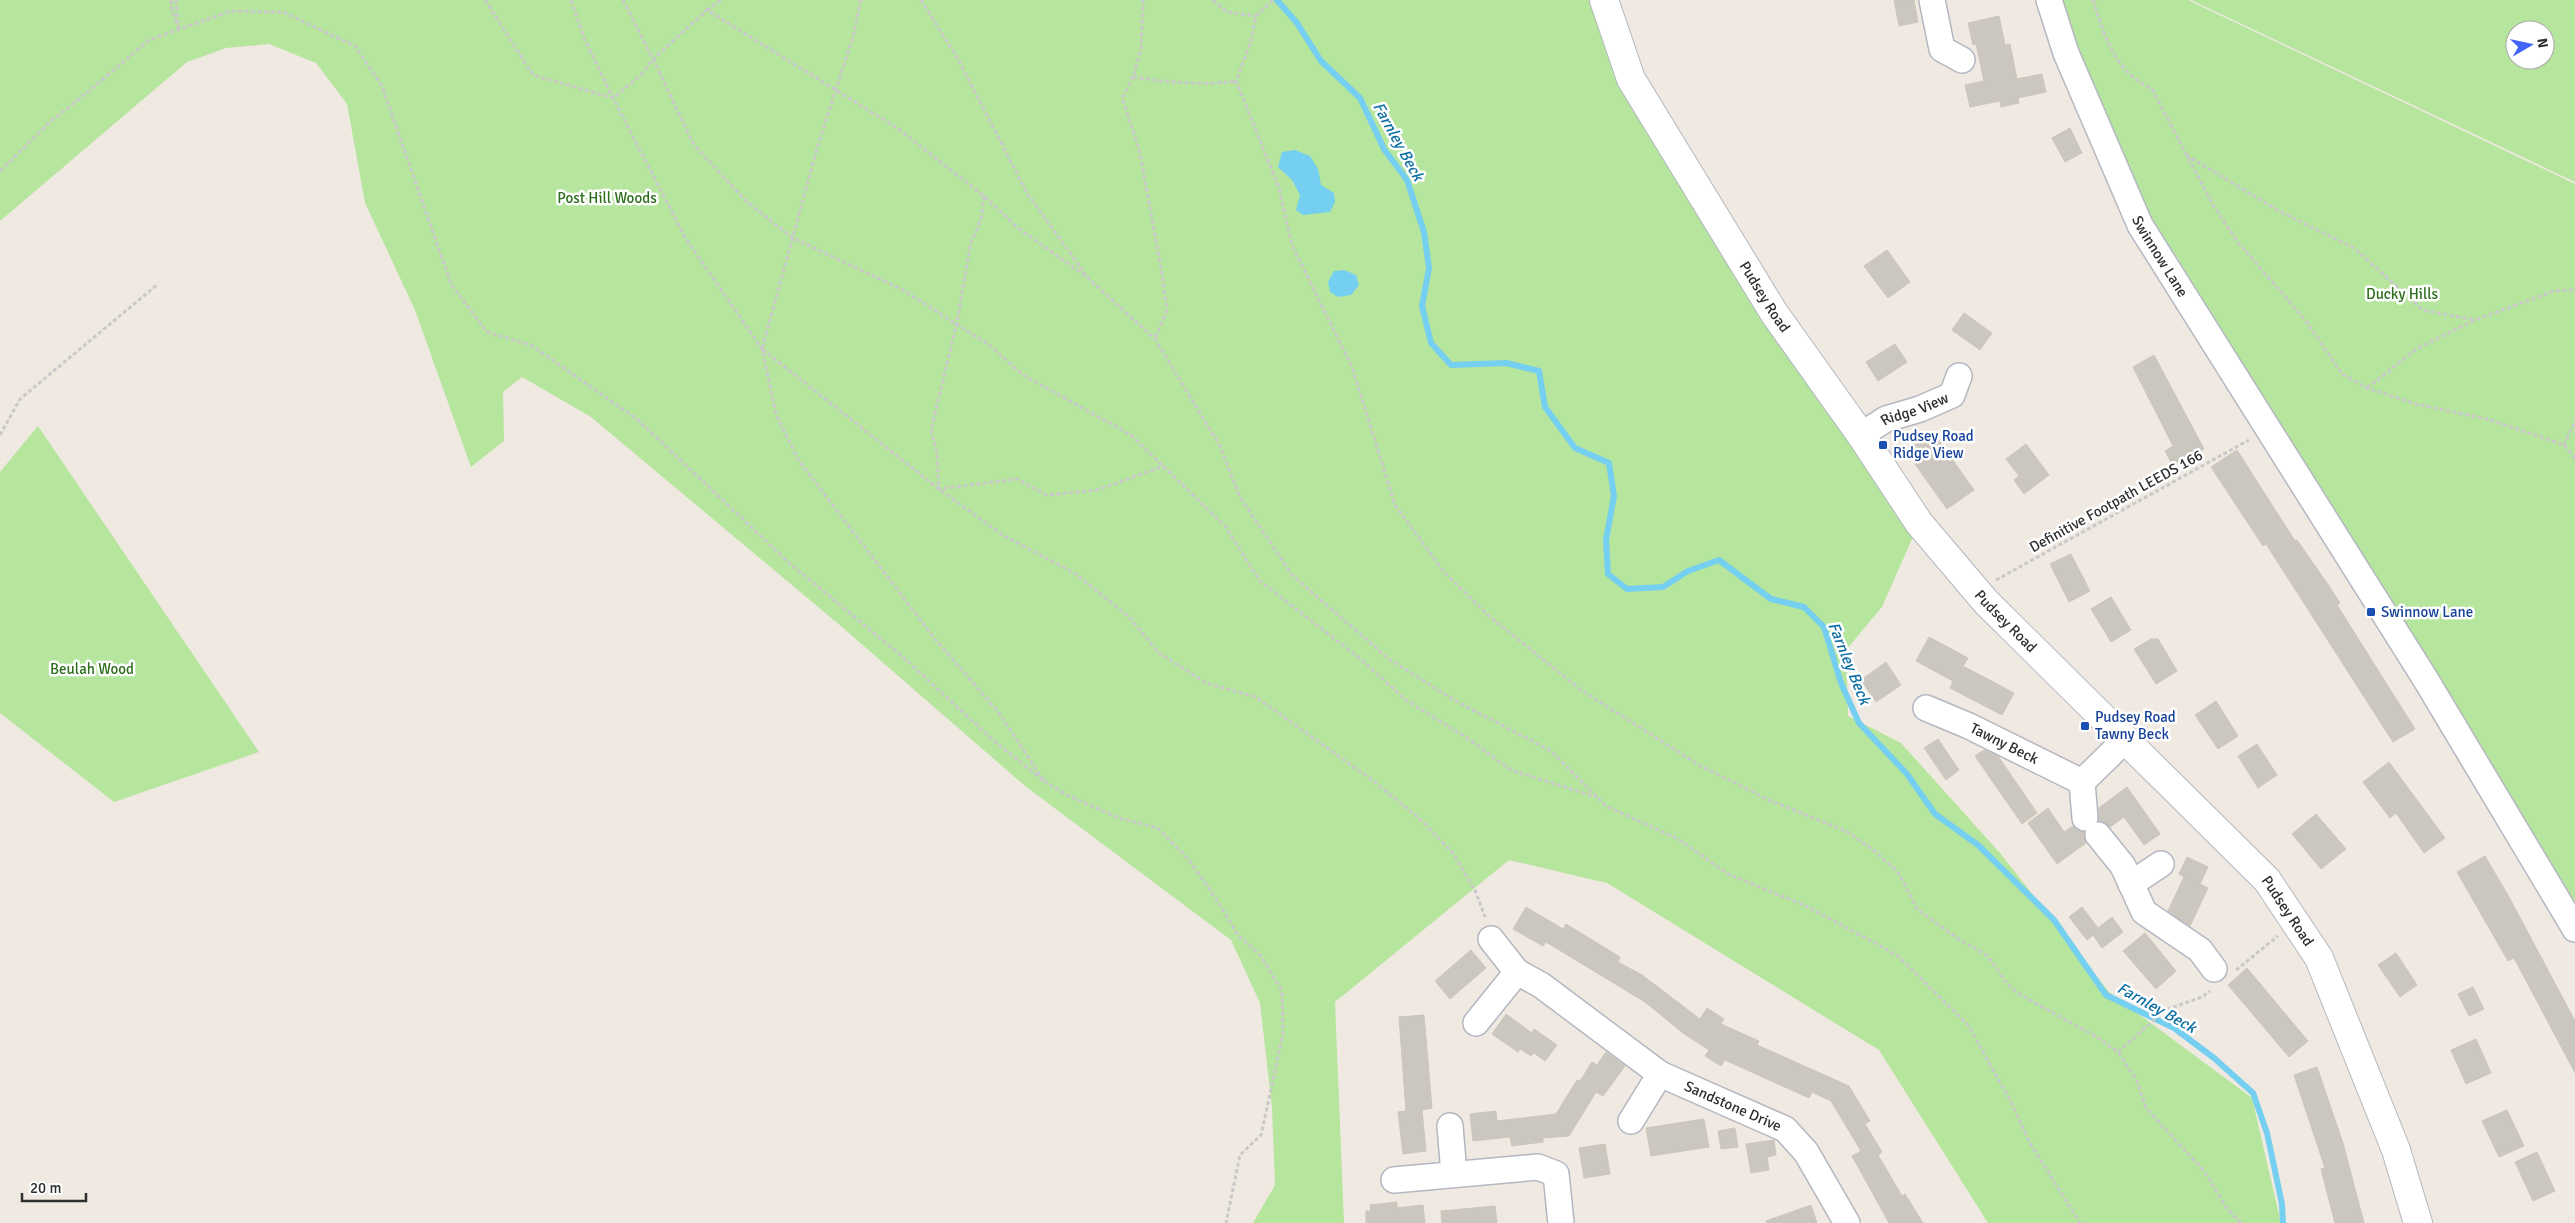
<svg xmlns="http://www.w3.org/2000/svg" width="2575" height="1223" font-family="Signika,sans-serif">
	<rect width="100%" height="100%" fill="#efe9e1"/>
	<!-- green -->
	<path fill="#b6e59e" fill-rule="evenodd" d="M 0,0 L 1604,0 L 1631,79 L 1919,523 L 1882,607 L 1846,650 L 1848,716 L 1901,743 L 2000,853 L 2109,992 L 2252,1098 L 2281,1223 L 1988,1223 L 1879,1050 L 1607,883 L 1509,860 L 1335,1002 L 1344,1223 L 1253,1223 L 1275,1185 L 1272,1107 L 1260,1003 L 1231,940 L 1025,786 L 842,627 L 591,417 L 522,377 L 503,392 L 504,441 L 471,467 L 415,310 L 365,203 L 347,104 L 316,63 L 269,44 L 226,48 L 187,62 L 0,221 Z
		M 2058,0 L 2188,0 L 2575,184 L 2575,913 L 2177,257 L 2146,212 L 2106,122 Z
		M 2191,0 L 2575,0 L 2575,182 ZM 2515,30 L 2545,30 L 2545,60 L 2515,60 Z
		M 38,426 L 259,752 L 114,802 L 0,713 L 0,472 Z"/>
	<!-- water -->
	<path fill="#75cff0" d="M 1295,150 L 1310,156 L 1318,169 L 1321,185 L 1334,193 L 1335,202 L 1330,212 L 1303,215 L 1296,210 L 1300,195 L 1292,180 L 1278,167 L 1282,152 Z
		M 1344,270 L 1356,275 L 1359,285 L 1351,295 L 1338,297 L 1330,292 L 1328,282 L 1334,271 Z"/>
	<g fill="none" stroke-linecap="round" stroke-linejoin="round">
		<!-- stream -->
		<path stroke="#75cff0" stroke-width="6" d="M 1277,0 L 1297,23 L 1321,61 L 1360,98 L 1384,149 L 1407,180 L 1424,232 L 1429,268 L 1422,306 L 1431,343 L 1451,365 L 1506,363 L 1539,371 L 1545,407 L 1575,448 L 1609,463 L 1614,496 L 1606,540 L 1608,574 L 1627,589 L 1663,587 L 1688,571 L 1719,560 L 1771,599 L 1804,607 L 1824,627 L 1841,683 L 1859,723 L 1907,774 L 1935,814 L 1978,845 L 2054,920 L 2106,995 L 2174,1028 L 2214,1058 L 2253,1093 L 2267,1133 L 2282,1204 L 2283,1223"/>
	</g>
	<!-- building -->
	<path fill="#cbc7bf" stroke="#cbc5ba" d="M 1894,0 L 1914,0 L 1918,22 L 1899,26 Z
		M 1999,16 L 2005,45 L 2010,44 L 2017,79 L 2042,74 L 2046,92 L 2018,98 L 2019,103 L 2001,107 L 2000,101 L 1970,107 L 1965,85 L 1984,81 L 1976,44 L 1973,45 L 1968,23 Z
		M 2070,128 L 2082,153 L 2065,162 L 2052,138 Z
		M 1887,250 L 1910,282 L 1888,298 L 1864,266 Z
		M 1964,313 L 1992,333 L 1980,350 L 1952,330 Z
		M 1895,344 L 1907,362 L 1878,381 L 1866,362 Z
		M 2154,355 L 2204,449 L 2173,466 L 2165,451 L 2173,446 L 2133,367 Z
		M 1933,432 L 1974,490 L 1947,509 L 1915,464 L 1919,461 L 1910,448 Z
		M 2026,444 L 2049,475 L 2024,494 L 2014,480 L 2019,476 L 2006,459 Z
		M 2237,450 L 2295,541 L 2297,540 L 2329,586 L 2340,603 L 2337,605 L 2415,729 L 2393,742 L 2266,544 L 2263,546 L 2211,467 Z
		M 2071,554 L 2090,591 L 2069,602 L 2050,564 Z
		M 2111,597 L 2131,630 L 2111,642 L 2091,609 Z
		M 1929,637 L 1968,658 L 1963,666 L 2014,693 L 2002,715 L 1950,688 L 1953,681 L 1916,661 Z
		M 2151,639 L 2158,639 L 2177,671 L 2156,684 L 2134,649 Z
		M 1886,662 L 1901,685 L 1876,702 L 1861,680 Z
		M 2216,701 L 2238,736 L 2218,749 L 2195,715 Z
		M 1938,739 L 1959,770 L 1946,780 L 1924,748 Z
		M 2257,744 L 2277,775 L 2258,788 L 2238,756 Z
		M 1984,750 L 1998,756 L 2037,813 L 2022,824 L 1975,756 Z
		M 2389,762 L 2445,838 L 2424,853 L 2396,813 L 2390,818 L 2363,782 Z
		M 2127,787 L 2160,834 L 2144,845 L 2124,817 L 2110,827 L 2099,821 L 2099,808 Z
		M 2048,808 L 2064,832 L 2073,826 L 2084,832 L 2086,843 L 2057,864 L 2028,823 Z
		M 2316,814 L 2346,849 L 2321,869 L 2292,834 Z
		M 2485,856 L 2509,897 L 2575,1021 L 2575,1073 L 2514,958 L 2508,961 L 2457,872 Z
		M 2187,857 L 2208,867 L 2200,884 L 2208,888 L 2190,926 L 2168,911 L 2184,877 L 2179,874 Z
		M 1526,907 L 1563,929 L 1566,924 L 1620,957 L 1618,962 L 1642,975 L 1700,1019 L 1707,1008 L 1724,1019 L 1721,1024 L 1759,1041 L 1757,1045 L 1849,1086 L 1870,1121 L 1865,1124 L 1882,1152 L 1878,1155 L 1902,1196 L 1905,1194 L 1923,1223 L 1889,1223 L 1852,1156 L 1861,1151 L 1831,1101 L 1812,1092 L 1809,1098 L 1725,1060 L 1721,1066 L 1705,1056 L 1709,1050 L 1683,1033 L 1645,1002 L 1546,942 L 1543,946 L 1513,929 Z
		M 2082,907 L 2098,928 L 2112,917 L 2123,932 L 2102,948 L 2093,935 L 2087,940 L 2069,917 Z
		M 2145,933 L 2176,971 L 2156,989 L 2123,951 Z
		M 1471,950 L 1486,968 L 1450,999 L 1435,981 Z
		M 2396,953 L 2417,985 L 2400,997 L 2378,965 Z
		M 2247,968 L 2308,1041 L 2289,1057 L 2228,985 Z
		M 2473,987 L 2484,1009 L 2469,1016 L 2458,994 Z
		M 1506,1014 L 1532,1033 L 1534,1029 L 1557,1045 L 1545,1061 L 1534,1053 L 1531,1056 L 1520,1049 L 1518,1052 L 1492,1034 Z
		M 1424,1015 L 1432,1108 L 1422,1110 L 1426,1151 L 1403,1154 L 1398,1112 L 1406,1111 L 1399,1017 Z
		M 2476,1039 L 2491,1073 L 2466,1084 L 2451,1050 Z
		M 1606,1052 L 1625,1066 L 1603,1096 L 1596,1092 L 1569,1136 L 1543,1138 L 1543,1142 L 1512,1146 L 1510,1137 L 1473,1141 L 1470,1114 L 1496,1111 L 1497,1121 L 1556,1114 L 1577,1080 L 1580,1081 L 1592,1062 L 1597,1065 Z
		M 2317,1067 L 2343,1143 L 2364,1223 L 2335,1223 L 2321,1169 L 2325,1168 L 2294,1075 Z
		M 2507,1110 L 2524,1146 L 2499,1157 L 2482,1121 Z
		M 1704,1119 L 1709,1147 L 1651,1156 L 1646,1128 Z
		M 1735,1128 L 1738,1147 L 1721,1149 L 1718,1131 Z
		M 1774,1140 L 1776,1155 L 1767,1157 L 1769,1170 L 1751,1173 L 1746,1144 Z
		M 1605,1144 L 1610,1174 L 1584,1178 L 1579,1148 Z
		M 2537,1152 L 2555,1191 L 2533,1201 L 2515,1162 Z
		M 1397,1202 L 1397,1208 L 1423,1205 L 1425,1223 L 1366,1223 L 1366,1211 L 1371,1211 L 1370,1205 Z
		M 1811,1205 L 1817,1223 L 1767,1223 L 1766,1221 Z
		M 1495,1206 L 1497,1223 L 1442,1223 L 1441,1211 Z"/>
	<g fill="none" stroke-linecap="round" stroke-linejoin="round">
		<defs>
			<g id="minor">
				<path d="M 1932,0 L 1942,49 L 1962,60"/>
				<path id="s1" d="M 2049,0 L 2066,53 L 2140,225 L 2426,680 L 2575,929"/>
				<path id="s2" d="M 1861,435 L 1886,419 L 1920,409 L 1952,395 L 1959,376"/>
				<path id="s3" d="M 1926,708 L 1969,726 L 2082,782 L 2085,818"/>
				<path d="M 2082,782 L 2126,739"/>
				<path d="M 2098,835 L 2123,866 L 2144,912 L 2200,950 L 2214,969"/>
				<path d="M 2131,884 L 2161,864"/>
				<path d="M 1491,939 L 1517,972"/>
				<path id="s4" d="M 1476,1023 L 1517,972 L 1541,985 L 1660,1074 L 1785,1129 L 1806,1152 L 1847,1223"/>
				<path d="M 1631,1121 L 1660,1074"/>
				<path d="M 1450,1126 L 1454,1174"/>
				<path d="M 1394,1180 L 1538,1167 L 1556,1174 L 1561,1223"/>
			</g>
			<g id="secondary">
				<path id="s5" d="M 1604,0 L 1631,79 L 1774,313 L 1861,435 L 1919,523 L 1986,602 L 2267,880 L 2319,958 L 2396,1150 L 2418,1223"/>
			</g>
		</defs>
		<!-- minor casing -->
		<use href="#minor" stroke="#b4b7c1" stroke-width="28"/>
		<!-- secondary casing -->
		<use href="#secondary" stroke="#b4b7c1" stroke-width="30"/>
		<!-- path -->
		<path stroke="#c9c9c9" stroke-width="3" stroke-dasharray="4 2.5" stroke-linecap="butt" d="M 171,0 L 172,10 L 179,29
			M 176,0 L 178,24
			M 485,0 L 533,75 L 613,98 L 641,75 L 653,59
			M 623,0 L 653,59 L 707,10 L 897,128 L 984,196 L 1018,228 L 1088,278 L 1155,339 L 1220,446 L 1240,497 L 1292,575 L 1389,659 L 1454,700 L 1551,751 L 1606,806 L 1678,839 L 1728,874 L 1808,907 L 1897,955 L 1968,1025 L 2011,1102 L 2030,1143 L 2080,1223
			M 861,0 L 853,37 L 818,145 L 762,349 L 939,489 L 1001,534 L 1076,574 L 1129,617 L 1159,653 L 1206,683 L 1256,697 L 1372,780 L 1420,819 L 1453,853 L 1475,890 L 1485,917
			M 921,0 L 958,59 L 1027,193 L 1086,275
			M 1143,0 L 1141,49 L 1133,77 L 1122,98 L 1139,149 L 1162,273 L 1167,310 L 1155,339
			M 1213,0 L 1227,12 L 1256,16
			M 1273,0 L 1256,16 L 1250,44 L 1236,81 L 1279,188 L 1292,245 L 1352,367 L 1395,505 L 1444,572 L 1490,617 L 1581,690 L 1699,765 L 1771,801 L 1846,831 L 1872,849 L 1898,872 L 1918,910 L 1960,940 L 1988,956 L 2005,981 L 2019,994 L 2095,1036 L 2118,1052 L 2137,1081 L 2146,1108 L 2204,1171 L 2226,1207 L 2241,1223
			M 2093,0 C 2105,37 2114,71 2152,89 L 2213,205 L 2237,241 L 2306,321 L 2342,374 L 2367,388 L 2416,404 L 2487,419 L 2564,445 L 2575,458
			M 707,10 L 721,0
			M 653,59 L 694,145 L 747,202 L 793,238 L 903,290 L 989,345 L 1023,375 L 1131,435 L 1225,526 L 1259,580 L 1358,657 L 1406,700 L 1467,738 L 1511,770 L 1596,797
			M 1133,77 C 1168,82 1200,86 1236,81
			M 2186,155 L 2279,211 L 2354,248 L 2423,310 L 2475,320
			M 0,171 L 51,121 L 95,86 L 149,40 L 231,11 L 283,12 L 355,46 L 382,86 L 451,284 L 487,332 L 531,345 L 638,420 L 788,562 L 903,657 L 994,741 L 1044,781 L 999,713 L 935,639 L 799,461 L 776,414 L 762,349 L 686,239 L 613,98 L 584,38 L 571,0
			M 984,196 L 981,220 L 971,242 L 957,322 L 931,430 L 937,453 L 939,489 L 1017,479 L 1047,495 L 1097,490 L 1164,466
			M 2367,388 L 2418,348 L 2475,320 L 2554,291 L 2575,290
			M 0,435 L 20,399 L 158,284
			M 2564,445 L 2575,421
			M 1996,580 L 2249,440
			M 1044,781 L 1065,794 L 1119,818 L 1158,828 L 1189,860 L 1217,900 L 1238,935 L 1261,956 L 1282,991 L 1283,1034 L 1261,1135 L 1240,1155 L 1226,1223
			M 2236,970 L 2278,936
			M 2118,1052 L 2165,1010 L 2202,997 L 2210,991"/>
		<!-- minor -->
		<use href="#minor" stroke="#fff" stroke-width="25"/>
		<!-- secondary -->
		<use href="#secondary" stroke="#fff" stroke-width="28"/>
	</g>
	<!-- markers -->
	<g fill="#1a4fb4" stroke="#fff" stroke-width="2">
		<rect x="1878" y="440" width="10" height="10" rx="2.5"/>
		<rect x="2366" y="607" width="10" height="10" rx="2.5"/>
		<rect x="2080" y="721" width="10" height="10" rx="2.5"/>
	</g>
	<g text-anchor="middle" stroke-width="5" stroke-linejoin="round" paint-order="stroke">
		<!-- park labels -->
		<g font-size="15" fill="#2c6e1b" stroke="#fff">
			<text x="607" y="203">Post Hill Woods</text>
			<text x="2402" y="299">Ducky Hills</text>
			<text x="92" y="674">Beulah Wood</text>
		</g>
		<!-- street labels -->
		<g font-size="15" fill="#2e2e2e" stroke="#fff">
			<text dy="5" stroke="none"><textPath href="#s1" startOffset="280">Swinnow Lane</textPath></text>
			<text dy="5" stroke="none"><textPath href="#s5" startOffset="339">Pudsey Road</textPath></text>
			<text dy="5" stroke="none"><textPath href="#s2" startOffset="60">Ridge View</textPath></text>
			<text transform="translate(2116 501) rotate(-29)" y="5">Definitive Footpath LEEDS 166</text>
			<text dy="5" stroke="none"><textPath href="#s5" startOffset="744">Pudsey Road</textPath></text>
			<text dy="5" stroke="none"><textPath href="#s3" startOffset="86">Tawny Beck</textPath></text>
			<text dy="5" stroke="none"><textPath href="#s5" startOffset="1149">Pudsey Road</textPath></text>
			<text dy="5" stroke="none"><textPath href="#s4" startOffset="321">Sandstone Drive</textPath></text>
		</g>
		<!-- transit labels -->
		<g font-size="15" fill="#164399" stroke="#fff" text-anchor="start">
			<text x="1893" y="441">Pudsey Road<tspan x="1893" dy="17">Ridge View</tspan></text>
			<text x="2381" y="617">Swinnow Lane</text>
			<text x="2095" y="722">Pudsey Road<tspan x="2095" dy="17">Tawny Beck</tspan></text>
		</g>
		<!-- water labels -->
		<g font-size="16" font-style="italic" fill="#0d6fa3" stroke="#fff">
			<text transform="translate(1399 141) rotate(61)" y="6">Farnley Beck</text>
			<text transform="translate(1850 663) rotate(68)" y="6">Farnley Beck</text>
			<text transform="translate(2157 1007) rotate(29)" y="6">Farnley Beck</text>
		</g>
	</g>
	<!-- north arrow -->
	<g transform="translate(2530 45) rotate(81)"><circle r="24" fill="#ffffff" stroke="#ababab"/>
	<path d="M0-4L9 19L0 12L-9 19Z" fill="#4264fb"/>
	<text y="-8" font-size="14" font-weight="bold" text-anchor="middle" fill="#2e2e2e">N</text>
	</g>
	<!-- scale -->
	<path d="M22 1193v8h64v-8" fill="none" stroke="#2e2e2e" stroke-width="2.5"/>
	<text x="30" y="1193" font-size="15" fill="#2e2e2e" stroke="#ffffff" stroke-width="4" paint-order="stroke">20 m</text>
</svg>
